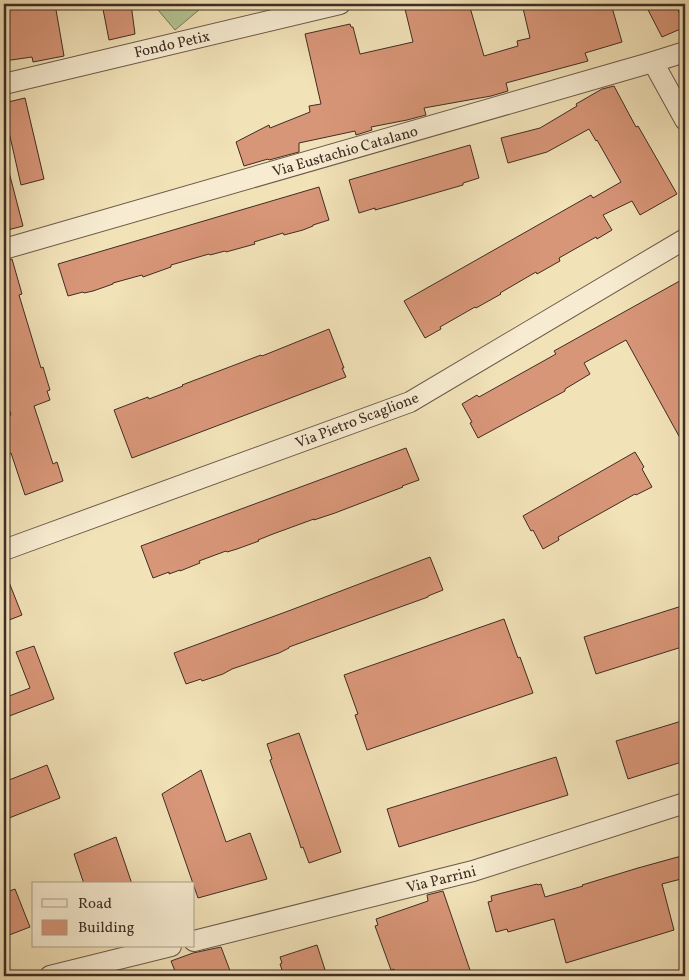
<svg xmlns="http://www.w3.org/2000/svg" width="689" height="980" font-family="Vollkorn,serif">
	<rect width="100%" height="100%" fill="#f2e2b8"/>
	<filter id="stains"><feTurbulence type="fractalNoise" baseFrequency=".004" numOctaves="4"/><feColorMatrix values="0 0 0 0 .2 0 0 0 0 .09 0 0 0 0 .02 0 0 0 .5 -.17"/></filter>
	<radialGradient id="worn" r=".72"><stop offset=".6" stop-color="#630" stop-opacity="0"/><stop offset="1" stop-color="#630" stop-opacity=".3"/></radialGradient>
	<!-- green -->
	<path fill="#b5c493" stroke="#7a785c" d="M 153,4 L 206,4 L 175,30 Z"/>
	<!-- building -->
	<path fill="#d89678" stroke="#3f2d24" d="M 4,4 L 55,4 L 64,56 L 33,62 L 32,57 L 4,61 Z
		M 102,4 L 131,4 L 135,34 L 109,40 Z
		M 430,4 L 469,4 L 484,56 L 518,46 L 517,41 L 530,38 L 522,4 L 611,4 L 622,42 L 585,53 L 588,61 L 506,83 L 508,91 L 491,96 L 424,108 L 426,115 L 407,120 L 371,127 L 372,130 L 356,135 L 355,131 L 299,143 L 299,152 L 269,160 L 268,159 L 244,166 L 236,142 L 269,125 L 270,128 L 310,112 L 309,106 L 321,104 L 305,34 L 350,24 L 351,27 L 353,27 L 360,54 L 413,42 L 405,9 Z
		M 645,4 L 676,4 L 685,27 L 662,37 Z
		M 614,86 L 636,127 L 638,126 L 677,194 L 640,215 L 632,201 L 603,215 L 612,230 L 597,239 L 596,237 L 559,258 L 560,261 L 537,274 L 536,272 L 500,293 L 501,294 L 476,308 L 475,307 L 440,327 L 441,329 L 425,338 L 404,301 L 591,195 L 593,198 L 621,182 L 597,140 L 596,141 L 589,129 L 547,152 L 508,163 L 501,138 L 540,128 L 577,106 L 576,104 L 602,89 Z
		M 25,98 L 44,179 L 21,185 L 4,110 L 4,103 Z
		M 470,145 L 479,178 L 463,183 L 463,185 L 397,204 L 375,210 L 375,208 L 359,213 L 349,180 Z
		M 9,172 L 23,226 L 4,231 L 4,173 Z
		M 319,187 L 329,220 L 313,225 L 313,226 L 303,230 L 284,235 L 283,233 L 254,242 L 255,244 L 226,252 L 225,251 L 210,255 L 209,254 L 171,265 L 171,267 L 143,277 L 142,275 L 113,283 L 113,284 L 93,291 L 84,293 L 83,292 L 68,296 L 58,264 Z
		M 12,259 L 22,294 L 19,295 L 41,368 L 43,367 L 50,390 L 47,391 L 50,400 L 34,406 L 53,464 L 57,462 L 63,481 L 25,495 L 11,453 L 10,454 L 4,433 L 4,418 L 11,415 L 4,391 L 4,261 Z
		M 685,278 L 685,447 L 626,340 L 584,363 L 590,374 L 565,389 L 565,391 L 478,438 L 470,423 L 472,422 L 462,404 L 477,395 L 479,397 L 556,354 L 554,351 Z
		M 329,329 L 344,368 L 342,368 L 346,377 L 132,458 L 114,410 L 148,397 L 149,399 L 183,386 L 182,385 L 261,355 L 262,356 Z
		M 406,448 L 419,480 L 402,486 L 403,487 L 335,513 L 314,520 L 314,519 L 273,534 L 258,540 L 259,541 L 237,549 L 227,552 L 226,551 L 199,561 L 200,563 L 180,571 L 180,570 L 169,574 L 169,572 L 153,578 L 141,546 Z
		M 635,452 L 644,467 L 642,469 L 652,487 L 636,495 L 635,494 L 558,537 L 559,540 L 543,549 L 533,530 L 531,531 L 523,516 Z
		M 430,557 L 443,590 L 428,596 L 428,597 L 289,647 L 289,648 L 279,653 L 232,669 L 223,674 L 202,681 L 201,679 L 186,684 L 174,653 L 291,610 Z
		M 4,572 L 5,572 L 22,615 L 4,622 Z
		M 685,605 L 685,646 L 596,674 L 584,637 Z
		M 504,619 L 518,658 L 520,657 L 533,693 L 367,750 L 355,715 L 358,714 L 344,675 Z
		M 34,646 L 54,699 L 4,718 L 4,698 L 30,688 L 16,652 Z
		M 685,720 L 685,761 L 628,779 L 616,741 Z
		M 299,733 L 341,852 L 309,863 L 303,847 L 301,848 L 298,838 L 270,760 L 272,759 L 267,744 Z
		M 556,757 L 568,795 L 399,847 L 387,809 Z
		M 47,765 L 60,798 L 4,820 L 4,782 Z
		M 201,770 L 226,842 L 250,833 L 267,879 L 198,898 L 162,794 Z
		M 116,837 L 132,884 L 84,884 L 74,854 Z
		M 685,855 L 685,878 L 662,884 L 674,930 L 566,963 L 554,919 L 508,932 L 507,929 L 496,932 L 488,902 L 492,901 L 491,896 L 537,884 L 538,885 L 541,884 L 545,897 L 583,886 L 582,885 L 638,868 Z
		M 15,889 L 30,927 L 4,937 L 4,893 Z
		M 443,891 L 472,976 L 396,976 L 394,969 L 391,970 L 375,926 L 378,925 L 376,919 L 428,901 L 427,895 Z
		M 317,945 L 327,976 L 284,976 L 280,964 L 282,963 L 280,957 Z
		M 221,947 L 232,976 L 177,976 L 171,961 L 193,953 Z"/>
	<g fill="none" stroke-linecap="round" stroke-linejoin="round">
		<defs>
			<path id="street" d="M 653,62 L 685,120
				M 4,84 L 340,4
				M 4,249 L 653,62 L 685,52
				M 4,550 L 410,402 L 685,239
				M 194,941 L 473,871 L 685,803
				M 50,976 L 171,946"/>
		</defs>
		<!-- street casing -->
		<use href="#street" stroke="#6c5a49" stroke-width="22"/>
		<!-- street -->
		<use href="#street" stroke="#f7ecd1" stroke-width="20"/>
	</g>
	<g text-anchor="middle" stroke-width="4" stroke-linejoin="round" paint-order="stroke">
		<!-- street labels -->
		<g font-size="15" fill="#3f2d24" stroke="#f7ecd1">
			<text transform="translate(172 44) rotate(-13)" y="5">Fondo Petix</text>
			<text transform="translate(345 151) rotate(-16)" y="5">Via Eustachio Catalano</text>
			<text transform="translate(357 420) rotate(-21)" y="5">Via Pietro Scaglione</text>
			<text transform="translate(441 879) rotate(-14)" y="5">Via Parrini</text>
		</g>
	</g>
	<!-- margin -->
	<rect width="689" height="980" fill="none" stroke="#f2e2b8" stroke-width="20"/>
	<rect x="5" y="5" width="679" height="970" fill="none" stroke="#3f2d24" stroke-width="2.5"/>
	<rect x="10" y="10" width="669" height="960" fill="none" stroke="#3f2d24"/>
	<!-- legend -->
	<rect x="32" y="882" width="162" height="65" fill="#f7ecd1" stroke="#ada08c"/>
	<rect x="42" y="899" width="25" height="8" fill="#f7ecd1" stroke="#ada08c"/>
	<text x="78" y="908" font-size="15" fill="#3f2d24">Road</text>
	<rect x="42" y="920" width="25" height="15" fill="#d89678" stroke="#ada08c"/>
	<text x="78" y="932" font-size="15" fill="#3f2d24">Building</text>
	<rect width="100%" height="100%" filter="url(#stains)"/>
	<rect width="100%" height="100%" fill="url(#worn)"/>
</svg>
